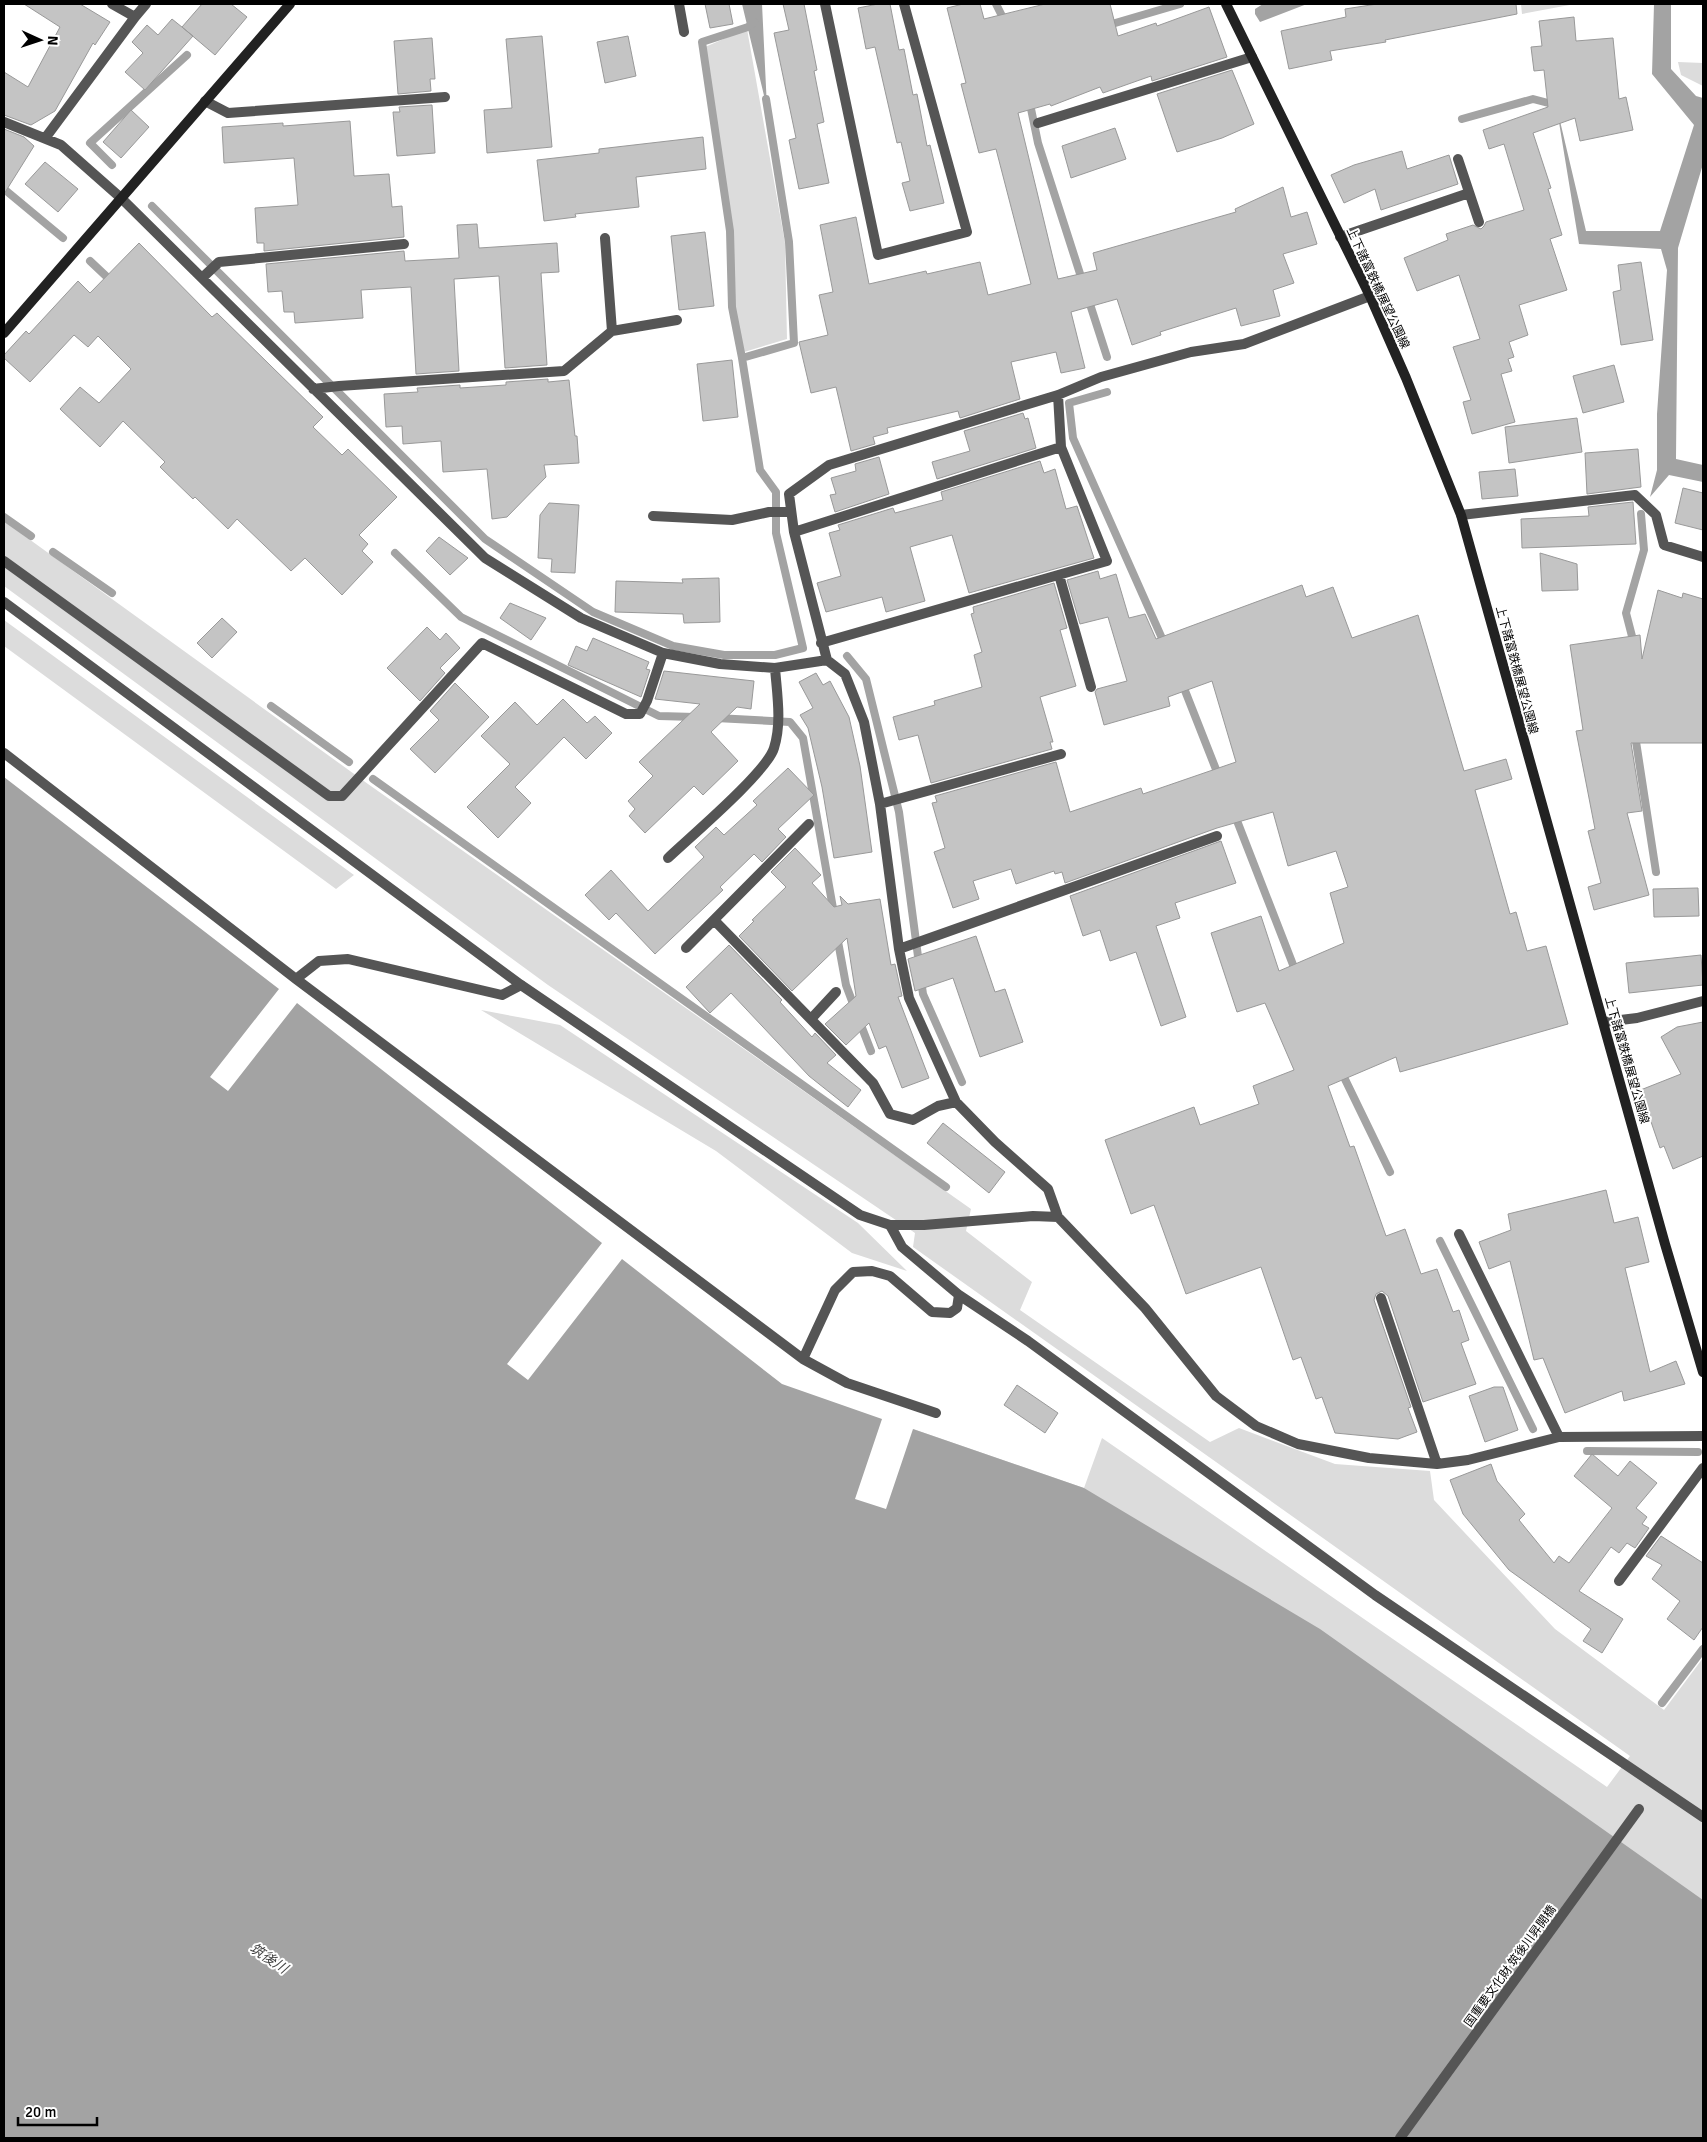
<svg xmlns="http://www.w3.org/2000/svg" width="1707" height="2142" font-family="Signika,'Noto Sans JP',sans-serif">
	<rect width="100%" height="100%" fill="#fff"/>
	<!-- green -->
	<path fill="#dcdcdc" d="M 1521,4 L 1575,4 L 1522,14 Z
		M 747,29 L 785,243 L 787,339 L 744,352 L 735,310 L 732,225 L 705,47 Z
		M 1678,62 L 1703,63 L 1703,86 L 1681,75 Z
		M 4,521 L 368,784 L 971,1209 L 966,1231 L 1032,1282 L 1020,1310 L 1210,1442 L 1239,1428 L 1335,1464 L 1430,1471 L 1434,1500 L 1555,1629 L 1664,1710 L 1703,1658 L 1703,1916 L 913,1429 L 1084,1488 L 1102,1438 L 1607,1787 L 1630,1756 L 913,1247 L 915,1233 L 548,985 L 4,586 Z
		M 4,620 L 354,875 L 336,889 L 4,646 Z
		M 481,1010 L 560,1025 L 858,1223 L 907,1271 L 852,1253 L 716,1151 Z"/>
	<!-- water -->
	<path fill="#a3a3a3" d="M 742,4 L 762,4 L 767,108 Z
		M 1263,4 L 1307,4 L 1260,22 L 1255,14 L 1255,9 Z
		M 1654,4 L 1671,4 L 1671,69 L 1696,96 L 1703,98 L 1703,164 L 1678,248 L 1676,459 L 1703,465 L 1703,482 L 1669,475 L 1650,497 L 1657,470 L 1657,414 L 1667,270 L 1661,249 L 1579,244 L 1556,104 L 1586,231 L 1660,231 L 1694,125 L 1652,74 Z
		M 4,777 L 279,989 L 210,1077 L 228,1091 L 297,1003 L 602,1243 L 507,1364 L 528,1380 L 622,1259 L 782,1384 L 882,1419 L 855,1499 L 886,1509 L 913,1429 L 1084,1488 L 1320,1629 L 1703,1900 L 1703,2138 L 4,2138 Z"/>
	<g fill="none" stroke-linecap="round" stroke-linejoin="round">
		<!-- stream -->
		<path stroke="#a3a3a3" stroke-width="8" d="M 996,4 L 1005,22
			M 1105,26 L 1180,4
			M 1029,99 L 1038,143 L 1083,283
			M 1462,119 L 1533,99 L 1556,105
			M 112,165 L 90,143 L 187,55
			M 4,189 L 63,238
			M 152,206 L 485,539 L 593,612 L 673,646 L 724,655 L 775,655 L 803,648 L 776,533 L 776,492 L 760,470 L 742,358 L 794,343 L 789,242 L 766,99
			M 90,261 L 107,277
			M 1088,298 L 1107,357
			M 742,358 L 732,307 L 730,231 L 702,42 L 748,27 L 754,22
			M 1107,392 L 1069,403 L 1073,438 L 1165,645
			M 4,517 L 31,536
			M 53,552 L 112,593
			M 395,553 L 461,617 L 659,716 L 695,717
			M 1634,644 L 1626,613 L 1644,550 L 1641,514
			M 847,656 L 866,679 L 899,812 L 919,964
			M 1182,683 L 1219,777
			M 271,706 L 349,762
			M 716,718 L 790,722 L 803,738 L 834,914
			M 1635,735 L 1656,872
			M 373,779 L 946,1187
			M 1234,813 L 1297,975
			M 837,936 L 846,985 L 855,1009
			M 921,980 L 923,994 L 962,1082
			M 859,1020 L 871,1051
			M 1341,1071 L 1390,1172
			M 1440,1241 L 1533,1429
			M 1587,1451 L 1698,1452
			M 1662,1703 L 1703,1649"/>
	</g>
	<!-- building -->
	<path fill="#c4c4c4" stroke="#999" d="M 24,4 L 80,4 L 110,22 L 95,45 L 93,43 L 55,111 L 31,125 L 4,115 L 4,72 L 28,87 L 60,27 Z
		M 202,4 L 231,4 L 247,17 L 215,55 L 182,27 Z
		M 705,4 L 729,4 L 733,24 L 710,28 Z
		M 783,4 L 804,4 L 817,70 L 814,71 L 824,122 L 817,124 L 829,183 L 799,189 L 789,140 L 796,138 L 774,33 L 789,30 Z
		M 878,4 L 890,4 L 899,50 L 904,49 L 913,95 L 917,94 L 927,146 L 930,145 L 944,203 L 910,211 L 902,183 L 910,181 L 901,142 L 897,143 L 875,47 L 866,49 L 858,8 Z
		M 963,4 L 980,4 L 984,19 L 1045,4 L 1110,4 L 1118,36 L 1156,23 L 1157,26 L 1209,7 L 1227,57 L 1152,81 L 1151,76 L 1103,93 L 1100,87 L 1051,106 L 1050,104 L 1018,113 L 1058,279 L 1097,270 L 1093,253 L 1236,212 L 1235,209 L 1283,187 L 1291,217 L 1307,212 L 1317,244 L 1283,254 L 1294,283 L 1273,290 L 1280,316 L 1241,326 L 1236,308 L 1160,332 L 1161,335 L 1132,345 L 1117,299 L 1071,312 L 1085,368 L 1061,373 L 1056,352 L 1011,362 L 1020,399 L 960,418 L 958,411 L 887,428 L 888,433 L 873,437 L 875,444 L 851,451 L 836,387 L 811,393 L 799,342 L 828,335 L 819,295 L 833,292 L 820,225 L 856,217 L 869,284 L 926,271 L 927,274 L 980,262 L 988,295 L 1031,284 L 996,149 L 979,153 L 961,84 L 966,83 L 947,8 Z
		M 1377,4 L 1516,4 L 1517,14 L 1385,40 L 1386,42 L 1330,51 L 1332,60 L 1289,69 L 1281,31 L 1346,17 L 1345,9 Z
		M 1574,17 L 1576,41 L 1613,38 L 1619,99 L 1626,97 L 1633,130 L 1580,141 L 1575,118 L 1533,133 L 1551,188 L 1548,189 L 1562,235 L 1550,239 L 1567,290 L 1519,305 L 1528,335 L 1509,342 L 1514,357 L 1508,359 L 1512,371 L 1501,374 L 1515,422 L 1472,434 L 1463,402 L 1471,400 L 1453,347 L 1480,339 L 1459,275 L 1417,291 L 1404,258 L 1448,240 L 1446,234 L 1473,225 L 1481,229 L 1484,226 L 1486,222 L 1524,210 L 1504,144 L 1489,149 L 1483,130 L 1548,107 L 1544,70 L 1534,71 L 1531,47 L 1542,46 L 1539,21 Z
		M 172,19 L 193,36 L 145,90 L 125,72 L 143,53 L 132,42 L 147,25 L 158,35 Z
		M 542,36 L 552,147 L 487,153 L 484,110 L 512,108 L 506,39 Z
		M 628,36 L 636,76 L 605,83 L 597,42 Z
		M 432,38 L 435,79 L 430,79 L 431,91 L 398,94 L 394,41 Z
		M 1232,70 L 1254,124 L 1222,138 L 1177,152 L 1157,94 Z
		M 432,105 L 435,153 L 397,156 L 393,112 L 400,112 L 399,107 Z
		M 131,110 L 149,127 L 121,158 L 103,142 Z
		M 350,121 L 354,176 L 389,174 L 392,207 L 402,206 L 404,237 L 264,251 L 264,243 L 257,243 L 255,208 L 298,205 L 294,158 L 224,163 L 222,127 L 283,123 L 283,126 Z
		M 1115,128 L 1126,159 L 1071,178 L 1062,146 Z
		M 4,129 L 24,137 L 34,146 L 4,194 Z
		M 703,137 L 706,169 L 636,177 L 639,207 L 575,214 L 576,217 L 544,221 L 537,160 L 599,153 L 599,149 Z
		M 1402,151 L 1407,169 L 1449,155 L 1458,184 L 1381,210 L 1375,189 L 1344,203 L 1331,175 L 1354,165 Z
		M 45,162 L 78,189 L 58,212 L 25,184 Z
		M 477,224 L 479,248 L 557,243 L 559,272 L 541,273 L 547,365 L 505,368 L 499,276 L 454,279 L 459,371 L 416,374 L 411,287 L 361,290 L 363,318 L 295,323 L 294,312 L 284,312 L 282,291 L 268,292 L 266,264 L 404,251 L 405,261 L 459,258 L 457,225 Z
		M 705,232 L 714,306 L 679,310 L 671,236 Z
		M 139,243 L 212,317 L 217,313 L 323,417 L 313,427 L 342,455 L 348,449 L 397,497 L 359,535 L 368,544 L 362,551 L 373,562 L 342,595 L 305,558 L 291,571 L 237,519 L 228,529 L 195,497 L 193,499 L 160,467 L 165,462 L 123,421 L 100,447 L 60,409 L 80,387 L 99,403 L 131,369 L 98,336 L 88,347 L 74,335 L 30,382 L 4,358 L 4,355 L 26,331 L 29,334 L 78,281 L 90,293 Z
		M 1641,262 L 1653,340 L 1621,345 L 1613,292 L 1621,290 L 1618,265 Z
		M 732,360 L 738,417 L 703,421 L 697,364 Z
		M 1614,365 L 1624,402 L 1583,413 L 1573,376 Z
		M 548,379 L 548,382 L 569,380 L 575,436 L 577,436 L 579,463 L 544,465 L 546,477 L 507,517 L 492,519 L 487,469 L 443,472 L 441,441 L 403,444 L 402,426 L 386,427 L 384,394 L 418,392 L 417,388 L 460,385 L 460,388 L 506,385 L 506,382 Z
		M 1023,413 L 1025,419 L 1028,418 L 1036,448 L 937,479 L 932,462 L 970,451 L 964,431 Z
		M 1577,418 L 1582,452 L 1509,463 L 1505,427 Z
		M 1638,449 L 1641,487 L 1587,494 L 1585,453 Z
		M 879,457 L 889,494 L 835,512 L 830,495 L 836,494 L 831,478 L 856,471 L 855,464 Z
		M 1040,461 L 1044,473 L 1055,469 L 1066,509 L 1077,506 L 1094,558 L 969,593 L 952,535 L 910,547 L 925,601 L 886,612 L 882,597 L 826,612 L 817,583 L 841,576 L 829,533 L 840,530 L 838,525 L 893,508 L 895,513 L 943,500 L 941,492 Z
		M 1515,469 L 1518,496 L 1482,499 L 1479,472 Z
		M 1683,488 L 1703,493 L 1703,530 L 1675,523 Z
		M 1633,502 L 1636,544 L 1522,548 L 1521,519 L 1589,516 L 1588,507 Z
		M 549,503 L 579,505 L 575,573 L 551,572 L 552,559 L 538,558 L 540,515 Z
		M 439,537 L 468,558 L 450,575 L 426,551 Z
		M 1540,553 L 1577,564 L 1578,590 L 1542,591 Z
		M 1098,571 L 1100,579 L 1116,574 L 1129,618 L 1145,614 L 1156,639 L 1302,585 L 1306,597 L 1333,587 L 1352,638 L 1418,615 L 1464,771 L 1506,759 L 1512,779 L 1475,790 L 1510,914 L 1516,912 L 1527,951 L 1546,946 L 1568,1024 L 1400,1072 L 1396,1057 L 1328,1086 L 1350,1147 L 1354,1146 L 1386,1236 L 1405,1229 L 1421,1274 L 1437,1269 L 1453,1312 L 1459,1310 L 1469,1340 L 1461,1343 L 1476,1384 L 1423,1402 L 1388,1296 L 1382,1291 L 1376,1294 L 1374,1300 L 1411,1407 L 1408,1408 L 1417,1432 L 1398,1439 L 1335,1433 L 1322,1397 L 1316,1399 L 1301,1357 L 1293,1360 L 1261,1267 L 1186,1294 L 1154,1205 L 1131,1214 L 1105,1140 L 1194,1107 L 1200,1125 L 1259,1104 L 1253,1086 L 1294,1070 L 1265,1003 L 1237,1012 L 1211,933 L 1261,916 L 1279,971 L 1344,943 L 1330,893 L 1348,887 L 1336,851 L 1288,866 L 1273,812 L 1217,828 L 1065,883 L 1062,872 L 1055,874 L 1054,871 L 1016,884 L 1011,869 L 973,881 L 979,899 L 953,908 L 934,852 L 945,848 L 932,803 L 937,802 L 935,796 L 1056,762 L 1070,812 L 1141,788 L 1143,794 L 1236,762 L 1212,681 L 1168,697 L 1170,706 L 1104,725 L 1095,692 L 1097,689 L 1127,681 L 1108,617 L 1080,624 L 1067,580 Z
		M 719,578 L 720,622 L 684,623 L 683,614 L 615,612 L 616,581 L 683,583 L 682,579 Z
		M 1054,583 L 1067,628 L 1060,630 L 1076,686 L 1040,697 L 1053,742 L 1050,742 L 1052,749 L 931,783 L 918,735 L 899,740 L 893,717 L 935,705 L 934,701 L 982,687 L 974,655 L 982,652 L 971,614 L 974,613 L 973,607 Z
		M 1658,590 L 1682,598 L 1683,593 L 1703,599 L 1703,743 L 1631,743 L 1642,811 L 1627,813 L 1649,895 L 1594,910 L 1588,887 L 1601,883 L 1588,831 L 1595,829 L 1576,731 L 1583,730 L 1570,645 L 1640,635 L 1642,659 Z
		M 510,603 L 546,618 L 531,640 L 500,618 Z
		M 222,618 L 237,632 L 212,658 L 197,643 Z
		M 427,627 L 440,640 L 446,633 L 460,648 L 440,668 L 445,673 L 420,701 L 387,668 Z
		M 593,638 L 649,662 L 646,669 L 650,670 L 641,697 L 568,665 L 576,646 L 587,651 Z
		M 664,671 L 754,681 L 751,709 L 737,707 L 711,732 L 738,761 L 703,795 L 694,786 L 645,833 L 629,816 L 635,809 L 628,801 L 653,776 L 639,762 L 700,704 L 655,699 Z
		M 816,673 L 823,685 L 830,681 L 849,717 L 860,766 L 872,852 L 834,858 L 822,787 L 808,728 L 800,715 L 813,708 L 799,682 Z
		M 455,683 L 489,717 L 435,773 L 410,749 L 439,720 L 430,711 Z
		M 563,699 L 587,723 L 595,716 L 612,733 L 586,759 L 564,737 L 515,787 L 531,803 L 498,838 L 467,807 L 510,764 L 481,736 L 515,702 L 537,725 Z
		M 788,768 L 814,795 L 778,829 L 786,837 L 762,862 L 754,854 L 720,887 L 723,890 L 655,954 L 616,913 L 609,920 L 585,895 L 611,870 L 648,911 L 704,857 L 695,847 L 716,827 L 724,835 L 757,805 L 753,801 Z
		M 1221,841 L 1236,883 L 1175,903 L 1180,918 L 1156,926 L 1186,1017 L 1161,1026 L 1136,952 L 1110,961 L 1100,930 L 1083,936 L 1070,896 Z
		M 795,848 L 821,875 L 812,883 L 834,907 L 842,905 L 840,896 L 848,904 L 880,899 L 891,965 L 895,964 L 902,996 L 898,997 L 929,1078 L 902,1088 L 886,1046 L 879,1049 L 869,1023 L 846,1045 L 825,1024 L 856,996 L 847,938 L 792,991 L 739,936 L 754,921 L 752,920 L 786,887 L 771,872 Z
		M 1698,888 L 1699,916 L 1654,917 L 1653,889 Z
		M 976,936 L 995,992 L 1005,989 L 1023,1042 L 980,1057 L 953,978 L 915,991 L 908,959 Z
		M 729,945 L 782,1000 L 780,1002 L 812,1037 L 815,1033 L 836,1055 L 827,1063 L 861,1090 L 848,1107 L 809,1076 L 731,993 L 710,1013 L 686,987 Z
		M 1701,955 L 1703,985 L 1629,993 L 1626,963 Z
		M 1703,1022 L 1703,1156 L 1673,1169 L 1664,1146 L 1660,1148 L 1648,1113 L 1646,1114 L 1638,1091 L 1681,1074 L 1661,1037 L 1677,1027 Z
		M 943,1123 L 1005,1172 L 989,1193 L 927,1143 Z
		M 1606,1190 L 1614,1223 L 1638,1217 L 1649,1262 L 1625,1268 L 1650,1372 L 1676,1361 L 1685,1384 L 1624,1401 L 1622,1391 L 1565,1413 L 1543,1358 L 1534,1360 L 1510,1261 L 1489,1269 L 1479,1242 L 1511,1230 L 1508,1214 Z
		M 1017,1385 L 1058,1413 L 1045,1433 L 1004,1405 Z
		M 1494,1387 L 1503,1387 L 1518,1430 L 1485,1442 L 1469,1396 Z
		M 1592,1454 L 1618,1476 L 1630,1461 L 1657,1483 L 1636,1508 L 1647,1517 L 1642,1524 L 1649,1528 L 1635,1548 L 1627,1543 L 1619,1553 L 1611,1547 L 1579,1591 L 1623,1619 L 1602,1653 L 1583,1641 L 1591,1629 L 1509,1570 L 1463,1514 L 1450,1480 L 1491,1464 L 1497,1481 L 1525,1514 L 1519,1520 L 1554,1563 L 1559,1556 L 1569,1563 L 1612,1508 L 1574,1476 Z
		M 1661,1536 L 1703,1563 L 1703,1627 L 1694,1640 L 1667,1619 L 1680,1601 L 1652,1579 L 1662,1565 L 1646,1556 Z"/>
	<g fill="none" stroke-linecap="round" stroke-linejoin="round">
		<!-- lane -->
		<path stroke="#555" stroke-width="10" d="M 4,753 L 296,979 L 803,1359 L 847,1383 L 936,1413
			M 296,979 L 319,961 L 348,959 L 502,995 L 521,985
			M 890,1225 L 902,1247 L 959,1295 L 1028,1341 L 1375,1595 L 1703,1817
			M 803,1359 L 835,1290 L 853,1272 L 872,1271 L 890,1276 L 932,1312 L 950,1313 L 957,1308 L 959,1295"/>
		<!-- street -->
		<path stroke="#555" stroke-width="10" d="M 679,4 L 684,32
			M 825,4 L 878,255 L 967,232 L 904,4
			M 135,17 L 146,4
			M 205,101 L 228,113 L 445,97
			M 4,122 L 61,145 L 121,198 L 485,558 L 581,618 L 663,653 L 720,664 L 775,668 L 827,660
			M 1038,123 L 1252,57
			M 46,137 L 135,17 L 112,4
			M 1458,159 L 1479,222
			M 1340,237 L 1469,193
			M 202,278 L 219,262 L 404,244
			M 1370,296 L 1244,344 L 1191,352 L 1101,377 L 1058,395 L 829,465 L 789,494 L 794,532 L 827,660 L 845,674 L 864,722 L 880,804 L 899,949 L 909,998 L 956,1102 L 995,1142 L 1048,1189 L 1058,1217 L 1145,1308 L 1216,1396 L 1256,1426 L 1298,1444 L 1369,1458 L 1437,1464 L 1468,1460 L 1559,1437 L 1703,1436
			M 612,331 L 677,320
			M 313,389 L 339,386 L 564,371 L 612,331 L 605,238
			M 1461,515 L 1635,495 L 1656,515 L 1664,545 L 1703,557
			M 653,516 L 732,520 L 769,512 L 790,512
			M 794,532 L 1061,447
			M 4,561 L 329,796 L 342,796 L 482,643 L 626,714 L 640,714 L 647,701 L 663,653
			M 1059,575 L 1091,687
			M 4,602 L 521,985 L 860,1215 L 890,1225 L 924,1225 L 1033,1216 L 1058,1217
			M 821,643 L 1107,561 L 1061,447 L 1058,395
			M 880,804 L 1061,754
			M 668,858 C 690,837 767,772 774,748 C 782,723 777,694 775,668
			M 714,920 L 873,1083 L 890,1114 L 913,1120 L 938,1106 L 956,1102
			M 686,948 L 809,824
			M 899,949 L 1217,836
			M 811,1019 L 836,992
			M 1604,1022 L 1637,1018 L 1703,1001
			M 1459,1234 L 1559,1437
			M 1381,1298 L 1437,1464
			M 1619,1581 L 1703,1468
			M 1400,2138 L 1639,1809"/>
		<!-- secondary -->
		<path stroke="#222" stroke-width="10" d="M 1226,4 L 1370,296 L 1406,378 L 1461,515 L 1665,1244 L 1703,1372
			M 4,333 L 290,4"/>
	</g>
	<g text-anchor="middle" stroke-width="4" stroke-linejoin="round" paint-order="stroke">
		<!-- street labels -->
		<g font-size="12" fill="#000" stroke="#fff">
			<text transform="translate(1378 288) rotate(65)" y="4">上下諸富鉄橋展望公園線</text>
			<text transform="translate(1517 670) rotate(75)" y="4">上下諸富鉄橋展望公園線</text>
			<text transform="translate(1627 1060) rotate(74)" y="4">上下諸富鉄橋展望公園線</text>
			<text transform="translate(1510 1966) rotate(-54)" y="4">国重要文化財 筑後川昇開橋</text>
		</g>
		<!-- water labels -->
		<g font-size="14" font-style="italic" fill="#444" stroke="#fff">
			<text transform="translate(269 1958) rotate(34)" y="5">筑後川</text>
		</g>
	</g>
	<!-- border -->
	<rect width="1707" height="2142" fill="none" stroke="#000000" stroke-width="10"/>
	<!-- north arrow -->
	<g transform="translate(40 40) rotate(93)" stroke="#ffffff" stroke-width="4" paint-order="stroke">
	<path d="M0-4L9 19L0 12L-9 19Z" fill="#000000"/>
	<text y="-8" font-size="14" font-weight="bold" text-anchor="middle" fill="#000000">N</text>
	</g>
	<!-- scale -->
	<path d="M18 2117v8h79v-8" fill="none" stroke="#000000" stroke-width="2.5"/>
	<text x="25" y="2117" font-size="15" fill="#000000" stroke="#ffffff" stroke-width="4" paint-order="stroke">20 m</text>
</svg>
